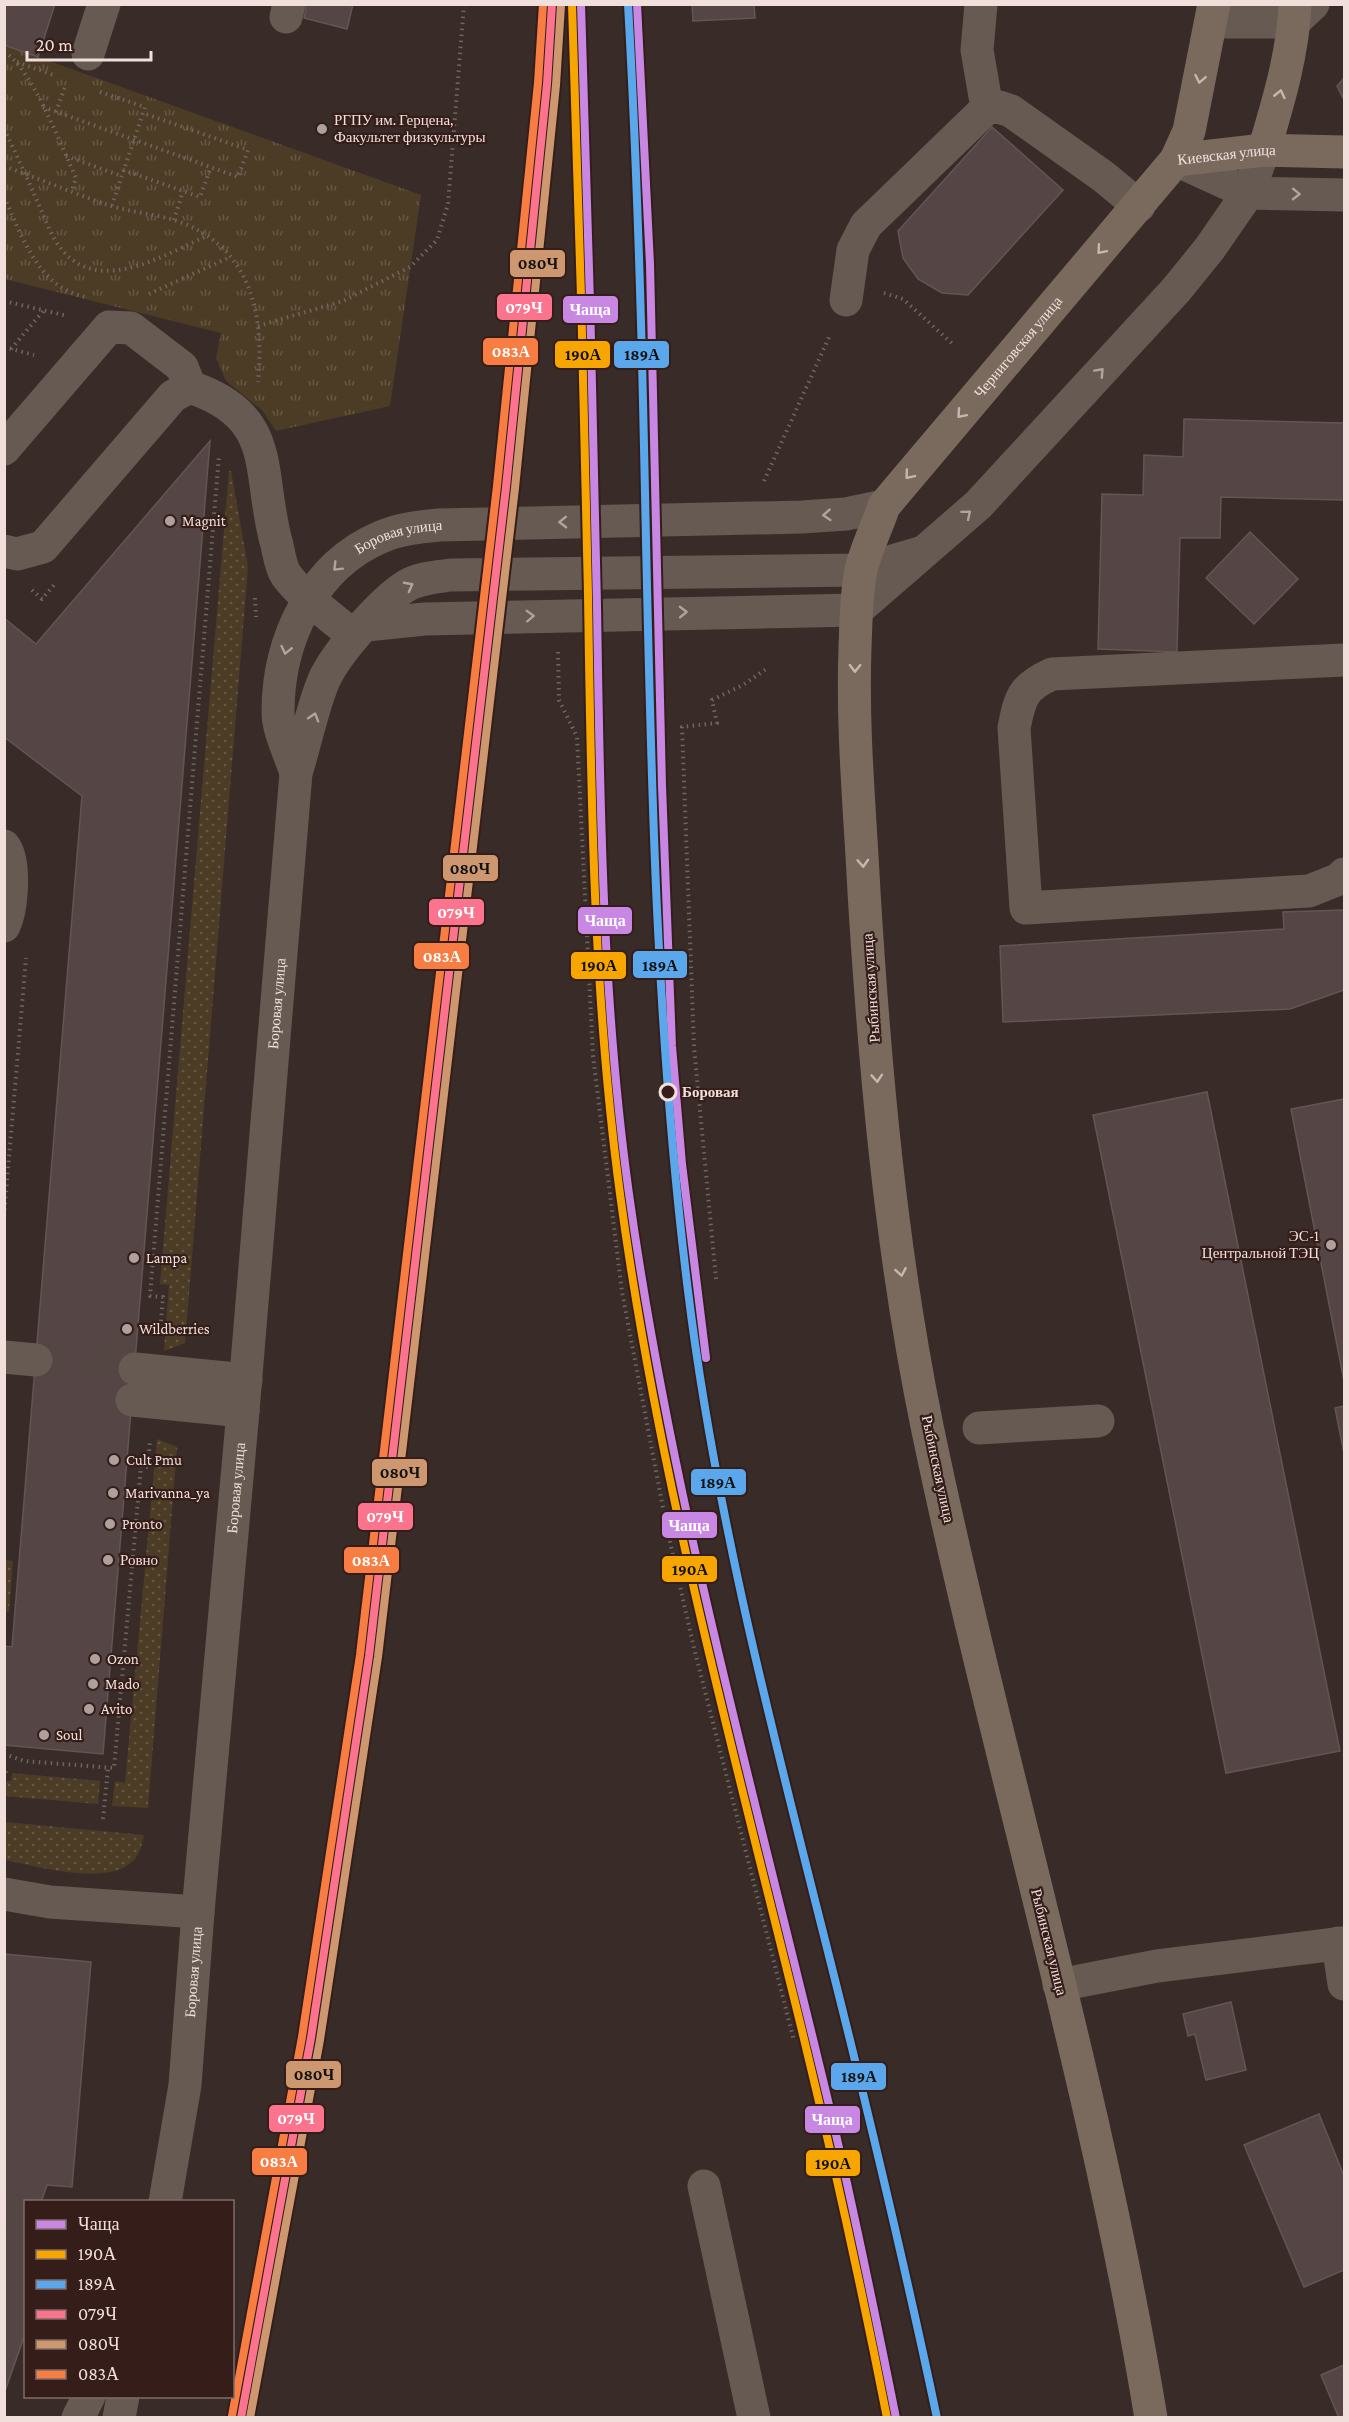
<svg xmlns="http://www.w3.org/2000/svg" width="1349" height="2422" font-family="'Crimson Pro',serif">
	<defs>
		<pattern id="grass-dots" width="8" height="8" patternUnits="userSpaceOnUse" patternTransform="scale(1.5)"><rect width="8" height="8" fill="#4c3c25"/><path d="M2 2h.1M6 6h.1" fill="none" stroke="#665844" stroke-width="1.8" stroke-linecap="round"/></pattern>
		<pattern id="park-tufts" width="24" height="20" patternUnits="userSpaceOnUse" patternTransform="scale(1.5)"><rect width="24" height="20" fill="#4c3c25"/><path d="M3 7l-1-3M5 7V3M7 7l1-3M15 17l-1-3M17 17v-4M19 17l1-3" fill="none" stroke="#665844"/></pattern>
	</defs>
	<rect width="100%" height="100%" fill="#392c28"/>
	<!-- grass -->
	<path fill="url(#grass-dots)" d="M 229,471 L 231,471 L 248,567 L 185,1343 L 164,1351 L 169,1285 L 160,1284 Z
		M 157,1439 L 177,1447 L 148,1808 L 112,1806 L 115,1781 L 125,1783 Z
		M 5,1560 L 13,1561 L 9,1612 L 5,1611 Z
		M 12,1773 L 100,1781 L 98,1804 L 5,1796 L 5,1781 L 11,1781 Z
		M 5,1822 L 144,1835 C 142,1844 140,1854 133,1861 C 107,1887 36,1866 5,1860 Z"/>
	<!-- park -->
	<path fill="url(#park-tufts)" d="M 5,45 L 421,195 L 390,406 L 276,431 L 262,410 L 226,381 L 216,358 L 221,333 L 5,279 Z"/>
	<!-- building -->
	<path fill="#554545" stroke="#625655" stroke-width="1.5" d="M 4,4 L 55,4 L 38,57 L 4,45 Z
		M 307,4 L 353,4 L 347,29 L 304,18 Z
		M 692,4 L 754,4 L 755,18 L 693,21 Z
		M 1344,78 L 1344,100 L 1337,86 Z
		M 992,127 L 1063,190 L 968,295 L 942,293 L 918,279 L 903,258 L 898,231 Z
		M 1184,419 L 1344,423 L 1344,500 L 1221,497 L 1220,538 L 1180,538 L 1177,652 L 1098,649 L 1102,494 L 1143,495 L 1144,455 L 1183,457 Z
		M 210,441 L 103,1754 L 4,1745 L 4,1646 L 12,1647 L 82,796 L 4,737 L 4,618 L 36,644 Z
		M 1250,532 L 1298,579 L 1254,624 L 1206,578 Z
		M 1344,910 L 1344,990 L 1290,1009 L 1003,1022 L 1000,946 L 1284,929 L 1283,912 Z
		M 1207,1092 L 1340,1751 L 1226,1773 L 1093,1115 Z
		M 1344,1099 L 1344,1381 L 1291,1109 Z
		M 1344,1406 L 1344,1453 L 1335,1408 Z
		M 4,1954 L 91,1962 L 72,2187 L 47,2185 L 41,2202 L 26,2202 L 26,2331 L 4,2394 Z
		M 1231,2002 L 1246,2070 L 1206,2080 L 1195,2034 L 1188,2036 L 1183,2014 Z
		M 1319,2114 L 1344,2176 L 1344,2270 L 1304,2287 L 1244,2145 Z
		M 1344,2365 L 1344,2418 L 1339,2418 L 1321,2375 Z"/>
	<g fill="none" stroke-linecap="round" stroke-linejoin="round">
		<!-- minor-tunnel -->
		<path stroke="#544743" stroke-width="33" stroke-dasharray="33 16" stroke-linecap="butt" d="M 36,1360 L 135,1369
			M 4,2210 L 26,2213"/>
		<!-- path -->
		<path stroke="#706660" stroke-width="4" stroke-dasharray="1.5 4.5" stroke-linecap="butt" d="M 4,52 C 31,66 62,148 76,178 L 72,190
			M 17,62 L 56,76
			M 100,92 L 145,107 L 112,205
			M 43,107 L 238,177 L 248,150 L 143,113
			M 56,112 L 66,84
			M 4,129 L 17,156
			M 66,156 L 121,176
			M 4,166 C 40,179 75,194 111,206 C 132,212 153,214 174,220 C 249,244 265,311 258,382
			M 123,170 L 200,197 L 211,167
			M 34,194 C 41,209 47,226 55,240 C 92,301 161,256 207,236
			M 4,197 C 22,236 38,288 86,297
			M 174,220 L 183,191
			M 884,293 L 903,299 L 955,346
			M 149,294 L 230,257
			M 4,301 L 68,316
			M 258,326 L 343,301 L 410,267 L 437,240 L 448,204 L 464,4
			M 4,347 L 34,355
			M 11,349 L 44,310
			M 764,481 L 830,335
			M 32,590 L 42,599 L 54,585
			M 255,598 L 256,617
			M 558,652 L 559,700 L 577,737 L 593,1056 L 622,1292 L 667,1529 L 694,1648 L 794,2041
			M 4,1216 L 26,958
			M 716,1279 L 694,1047 L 682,727 L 717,723 L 712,700 L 743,685 L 766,669
			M 160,1333 L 163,1297 L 150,1296 L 219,455
			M 4,1754 L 24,1761 L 114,1768 L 141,1466 L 148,1467 L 150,1439
			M 4,1768 L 7,1768 L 4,1777
			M 103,1819 L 108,1768"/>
		<!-- minor -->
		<g stroke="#665a52" stroke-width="33">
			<path d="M 981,4 L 977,50 L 987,108"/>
			<path d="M 286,17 L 289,4"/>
			<path d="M 1211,22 L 1294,22 L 1313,4"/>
			<path d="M 88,54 L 104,4"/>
			<path d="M 1176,160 L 1248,193 L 1344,195"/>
			<path d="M 846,300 L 853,250 L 866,225 L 987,108 L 999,107 L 1011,111 L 1104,177 L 1139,206"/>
			<path d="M 4,449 L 109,327 L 131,328 L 182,367 L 190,387"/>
			<path d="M 4,551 L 17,554 L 43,547 L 173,396 L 190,387 C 280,417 256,472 277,545 C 279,554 281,568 286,575 C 300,595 335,620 354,636"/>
			<path d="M 366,625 L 425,619 L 857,610 L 978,505 L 1176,290 L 1210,248 L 1248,193 L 1264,150"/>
			<path d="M 1344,660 L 1052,674 C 1023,687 1020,697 1014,728 L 1026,908 L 1309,891 L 1342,878 L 1344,874"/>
			<path id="s1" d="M 296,773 C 290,754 278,731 278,712 C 278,641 312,566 381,537 C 399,529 419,527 439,525 L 802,517 L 846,514 L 884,506"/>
			<path d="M 4,846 C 16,861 12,909 4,926"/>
			<path d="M 4,1357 L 36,1360"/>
			<path d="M 135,1369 L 246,1380"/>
			<path d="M 132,1400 L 243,1411"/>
			<path d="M 979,1428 L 1098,1421"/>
			<path d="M 4,1894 L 50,1902 L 198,1912"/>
			<path d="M 1338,1943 L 1344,1984"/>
			<path d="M 1059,1985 L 1157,1966 L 1344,1943"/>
			<path d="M 704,2186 L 754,2418"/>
			<path id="s2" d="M 165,2202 L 185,2085 L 198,1912 L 243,1411 L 296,773 C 305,745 313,705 324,680 C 336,653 382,601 406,586 C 419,578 436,577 451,575 L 861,570 L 923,552"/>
			<path d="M 78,2418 L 89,2396"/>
			<path d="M 119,2418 L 123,2396"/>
		</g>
		<!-- major -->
		<g stroke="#7a6a5e" stroke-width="33">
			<path d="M 1264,150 C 1278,103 1293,54 1295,4"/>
			<path id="s3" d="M 1176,160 L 1264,150 L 1344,152"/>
			<path id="s4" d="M 1151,2418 C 1096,2083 996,1758 927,1426 C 891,1250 875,1072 864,892 C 860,811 852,730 855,648 C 856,623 856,595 861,570 C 866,549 877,527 884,506 L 1176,160 L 1189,131 L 1214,4"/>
		</g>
		<!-- path-bridge -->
		<path stroke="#706660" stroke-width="4" stroke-dasharray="1.5 4.5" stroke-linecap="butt" d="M 17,156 L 34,194"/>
		<defs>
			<path id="rail-1" d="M 581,4 C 588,205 593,405 597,606 C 600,802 602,1000 629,1194 C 672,1503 757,1803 829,2105 C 854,2209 875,2313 896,2418
				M 637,4 L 650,264 L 662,786 L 672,1046 L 682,1164 L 706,1358"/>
			<path id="rail-2" d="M 572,4 C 579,201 584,397 588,594 C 591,794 593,995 620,1194 C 655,1454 722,1708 785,1962 C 823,2113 857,2265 887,2418"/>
			<path id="rail-3" d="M 628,4 C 634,111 638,217 641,323 C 650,646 648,970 688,1291 C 715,1511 771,1726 825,1940 C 865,2098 903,2257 937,2418"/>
			<path id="rail-4" d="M 241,2418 L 311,2038 L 369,1656 L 506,487 L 547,84 L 552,4"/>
			<path id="rail-5" d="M 250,2418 L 320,2040 L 378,1657 L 515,488 L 556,85 L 561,5"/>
			<path id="rail-6" d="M 232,2416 L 302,2037 L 360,1655 L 497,486 L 538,83 L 543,4"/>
		</defs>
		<!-- rail-1 casing -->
		<use href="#rail-1" stroke="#351e19" stroke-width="12"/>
		<!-- rail-2 casing -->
		<use href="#rail-2" stroke="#351e19" stroke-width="12"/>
		<!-- rail-3 casing -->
		<use href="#rail-3" stroke="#351e19" stroke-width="12"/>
		<!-- rail-4 casing -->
		<use href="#rail-4" stroke="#351e19" stroke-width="12"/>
		<!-- rail-5 casing -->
		<use href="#rail-5" stroke="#351e19" stroke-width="12"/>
		<!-- rail-6 casing -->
		<use href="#rail-6" stroke="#351e19" stroke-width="12"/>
		<!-- rail-1 -->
		<use href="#rail-1" stroke="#c787e3" stroke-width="8"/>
		<!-- rail-2 -->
		<use href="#rail-2" stroke="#f7a600" stroke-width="8"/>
		<!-- rail-3 -->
		<use href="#rail-3" stroke="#5aa8eb" stroke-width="8"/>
		<!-- rail-4 -->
		<use href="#rail-4" stroke="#fc738d" stroke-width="8"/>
		<!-- rail-5 -->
		<use href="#rail-5" stroke="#cd976f" stroke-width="8"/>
		<!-- rail-6 -->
		<use href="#rail-6" stroke="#f77d43" stroke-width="8"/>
	</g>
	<!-- one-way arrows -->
	<defs><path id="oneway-chevron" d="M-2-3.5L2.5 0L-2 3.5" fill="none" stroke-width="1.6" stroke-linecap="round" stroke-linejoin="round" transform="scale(1.5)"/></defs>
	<g stroke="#c7b6af">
		<use href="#oneway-chevron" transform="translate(1200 79) rotate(101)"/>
		<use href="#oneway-chevron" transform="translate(1280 94) rotate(-77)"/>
		<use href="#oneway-chevron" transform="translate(1101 250) rotate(131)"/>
		<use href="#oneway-chevron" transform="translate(961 414) rotate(131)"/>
		<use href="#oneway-chevron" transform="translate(909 475) rotate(130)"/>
		<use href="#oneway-chevron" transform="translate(855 668) rotate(91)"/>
		<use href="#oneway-chevron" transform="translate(863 863) rotate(87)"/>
		<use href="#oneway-chevron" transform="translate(877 1078) rotate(86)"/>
		<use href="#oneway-chevron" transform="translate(901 1272) rotate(80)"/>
	</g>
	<g stroke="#b2a39d">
		<use href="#oneway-chevron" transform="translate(1296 194) rotate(1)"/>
		<use href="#oneway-chevron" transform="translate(1100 372) rotate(-47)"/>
		<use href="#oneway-chevron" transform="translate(967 514) rotate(-40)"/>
		<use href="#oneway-chevron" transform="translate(827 515) rotate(176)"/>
		<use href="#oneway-chevron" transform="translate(563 522) rotate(179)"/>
		<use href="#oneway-chevron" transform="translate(337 567) rotate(135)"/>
		<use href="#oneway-chevron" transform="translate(409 586) rotate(-28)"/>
		<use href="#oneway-chevron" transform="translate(683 612) rotate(-1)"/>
		<use href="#oneway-chevron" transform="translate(530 616) rotate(-2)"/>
		<use href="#oneway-chevron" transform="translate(286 650) rotate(103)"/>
		<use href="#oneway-chevron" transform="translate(314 717) rotate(-73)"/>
	</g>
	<!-- markers -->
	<g fill="#b0a09c" stroke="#351e19" stroke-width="2">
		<circle cx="322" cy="129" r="6"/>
		<circle cx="170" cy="521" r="6"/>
		<circle cx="1331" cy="1245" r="6"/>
		<circle cx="134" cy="1258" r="6"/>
		<circle cx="127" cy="1329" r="6"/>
		<circle cx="114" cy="1460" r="6"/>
		<circle cx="113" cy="1493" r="6"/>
		<circle cx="110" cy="1524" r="6"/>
		<circle cx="108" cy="1560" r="6"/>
		<circle cx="95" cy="1659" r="6"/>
		<circle cx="93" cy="1684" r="6"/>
		<circle cx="89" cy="1709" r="6"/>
		<circle cx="44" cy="1735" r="6"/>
	</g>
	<circle fill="#351e19" stroke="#f0dfdb" stroke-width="3" cx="668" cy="1092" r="8"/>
	<g text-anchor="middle" stroke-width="4.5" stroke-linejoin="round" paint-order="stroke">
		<!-- poi labels -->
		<g font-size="15" fill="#f0dfdb" stroke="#351e19" text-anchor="start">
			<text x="334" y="125">РГПУ им. Герцена,<tspan x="334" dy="17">Факультет физкультуры</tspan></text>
			<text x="182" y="526">Magnit</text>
			<text x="1319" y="1241" text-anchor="end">ЭС-1<tspan x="1319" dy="17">Центральной ТЭЦ</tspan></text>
			<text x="146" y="1263">Lampa</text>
			<text x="139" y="1334">Wildberries</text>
			<text x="126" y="1465">Cult Pmu</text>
			<text x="125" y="1498">Marivanna_ya</text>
			<text x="122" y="1529">Pronto</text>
			<text x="120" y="1565">Ровно</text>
			<text x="107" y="1664">Ozon</text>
			<text x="105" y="1689">Mado</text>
			<text x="101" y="1714">Avito</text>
			<text x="56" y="1740">Soul</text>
		</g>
		<!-- street labels -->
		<g font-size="15" fill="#f0dfdb" stroke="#351e19">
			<text dy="5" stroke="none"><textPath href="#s3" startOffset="51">Киевская улица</textPath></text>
			<text dy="5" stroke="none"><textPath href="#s4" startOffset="2154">Черниговская улица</textPath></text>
			<text dy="5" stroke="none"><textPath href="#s1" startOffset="296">Боровая улица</textPath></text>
			<text transform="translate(871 988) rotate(-94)" y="5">Рыбинская улица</text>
			<text dy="5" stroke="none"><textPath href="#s2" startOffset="1204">Боровая улица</textPath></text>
			<text transform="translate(938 1469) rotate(78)" y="5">Рыбинская улица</text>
			<text dy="5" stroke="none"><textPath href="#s2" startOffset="718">Боровая улица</textPath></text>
			<text transform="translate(1049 1942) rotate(76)" y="5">Рыбинская улица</text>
			<text dy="5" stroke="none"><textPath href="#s2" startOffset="232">Боровая улица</textPath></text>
		</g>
		<!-- stop labels -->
		<g font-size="15" font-weight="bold" fill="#f0dfdb" stroke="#351e19" text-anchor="start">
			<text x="682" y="1097">Боровая</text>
		</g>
	</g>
	<g stroke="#351e19" stroke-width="2">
		<rect x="509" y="249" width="57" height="29" rx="6" fill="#cd976f"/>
		<rect x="496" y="293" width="57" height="28" rx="6" fill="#fc738d"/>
		<rect x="562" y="295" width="57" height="29" rx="6" fill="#c787e3"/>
		<rect x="482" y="337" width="57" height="29" rx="6" fill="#f77d43"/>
		<rect x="613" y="340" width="57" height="29" rx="6" fill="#5aa8eb"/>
		<rect x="554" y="340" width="57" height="29" rx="6" fill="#f7a600"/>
		<rect x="442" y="854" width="57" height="28" rx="6" fill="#cd976f"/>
		<rect x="428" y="898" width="57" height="28" rx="6" fill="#fc738d"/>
		<rect x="577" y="906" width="56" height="29" rx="6" fill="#c787e3"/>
		<rect x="413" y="942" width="57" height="28" rx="6" fill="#f77d43"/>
		<rect x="632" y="950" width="56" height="29" rx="6" fill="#5aa8eb"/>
		<rect x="570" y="951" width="57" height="29" rx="6" fill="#f7a600"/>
		<rect x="371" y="1458" width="57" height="29" rx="6" fill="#cd976f"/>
		<rect x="690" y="1468" width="57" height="28" rx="6" fill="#5aa8eb"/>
		<rect x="357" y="1502" width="57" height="29" rx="6" fill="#fc738d"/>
		<rect x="661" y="1511" width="57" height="28" rx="6" fill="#c787e3"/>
		<rect x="343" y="1546" width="57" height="28" rx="6" fill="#f77d43"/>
		<rect x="661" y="1555" width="57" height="28" rx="6" fill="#f7a600"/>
		<rect x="285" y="2060" width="57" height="29" rx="6" fill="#cd976f"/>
		<rect x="830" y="2062" width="57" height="29" rx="6" fill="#5aa8eb"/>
		<rect x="268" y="2104" width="57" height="29" rx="6" fill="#fc738d"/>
		<rect x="804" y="2105" width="57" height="29" rx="6" fill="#c787e3"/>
		<rect x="251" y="2147" width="57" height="29" rx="6" fill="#f77d43"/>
		<rect x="805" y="2149" width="56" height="28" rx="6" fill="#f7a600"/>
	</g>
	<g font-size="16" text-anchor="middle" font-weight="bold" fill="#fff">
		<text x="524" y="313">079Ч</text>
		<text x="590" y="315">Чаща</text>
		<text x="511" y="357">083А</text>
		<text x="456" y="918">079Ч</text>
		<text x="605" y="926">Чаща</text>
		<text x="442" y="962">083А</text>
		<text x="385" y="1522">079Ч</text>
		<text x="689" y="1531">Чаща</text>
		<text x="371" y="1566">083А</text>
		<text x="296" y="2124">079Ч</text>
		<text x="832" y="2125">Чаща</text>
		<text x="279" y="2167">083А</text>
	</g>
	<g font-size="16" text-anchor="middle" font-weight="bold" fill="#111">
		<text x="538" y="269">080Ч</text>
		<text x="642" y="360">189А</text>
		<text x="583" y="360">190А</text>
		<text x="470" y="874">080Ч</text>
		<text x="660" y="971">189А</text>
		<text x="599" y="971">190А</text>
		<text x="400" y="1478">080Ч</text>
		<text x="718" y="1488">189А</text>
		<text x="690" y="1575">190А</text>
		<text x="314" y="2080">080Ч</text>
		<text x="859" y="2082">189А</text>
		<text x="833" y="2169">190А</text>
	</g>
	<!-- border -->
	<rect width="1349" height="2422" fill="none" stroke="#f0dfdb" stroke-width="12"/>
	<!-- legend -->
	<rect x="24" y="2200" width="210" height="198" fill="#351e19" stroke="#806b67" stroke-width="1.5"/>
	<rect x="36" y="2220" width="30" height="9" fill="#c787e3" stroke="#806b67" stroke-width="1.5"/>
	<text x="78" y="2230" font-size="18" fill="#f0dfdb">Чаща</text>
	<rect x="36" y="2250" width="30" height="9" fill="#f7a600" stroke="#806b67" stroke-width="1.5"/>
	<text x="78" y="2260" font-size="18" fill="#f0dfdb">190А</text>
	<rect x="36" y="2280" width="30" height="9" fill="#5aa8eb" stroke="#806b67" stroke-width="1.5"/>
	<text x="78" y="2290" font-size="18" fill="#f0dfdb">189А</text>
	<rect x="36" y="2310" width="30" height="9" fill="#fc738d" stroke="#806b67" stroke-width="1.5"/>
	<text x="78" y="2320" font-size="18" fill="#f0dfdb">079Ч</text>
	<rect x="36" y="2340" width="30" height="9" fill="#cd976f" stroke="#806b67" stroke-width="1.5"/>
	<text x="78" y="2350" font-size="18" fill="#f0dfdb">080Ч</text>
	<rect x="36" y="2370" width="30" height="9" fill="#f77d43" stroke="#806b67" stroke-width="1.5"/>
	<text x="78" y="2380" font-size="18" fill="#f0dfdb">083А</text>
	<!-- scale -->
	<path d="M27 51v9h124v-9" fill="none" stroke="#f0dfdb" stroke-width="3"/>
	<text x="36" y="51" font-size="18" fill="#f0dfdb" stroke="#351e19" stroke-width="4.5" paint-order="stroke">20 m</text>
</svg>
